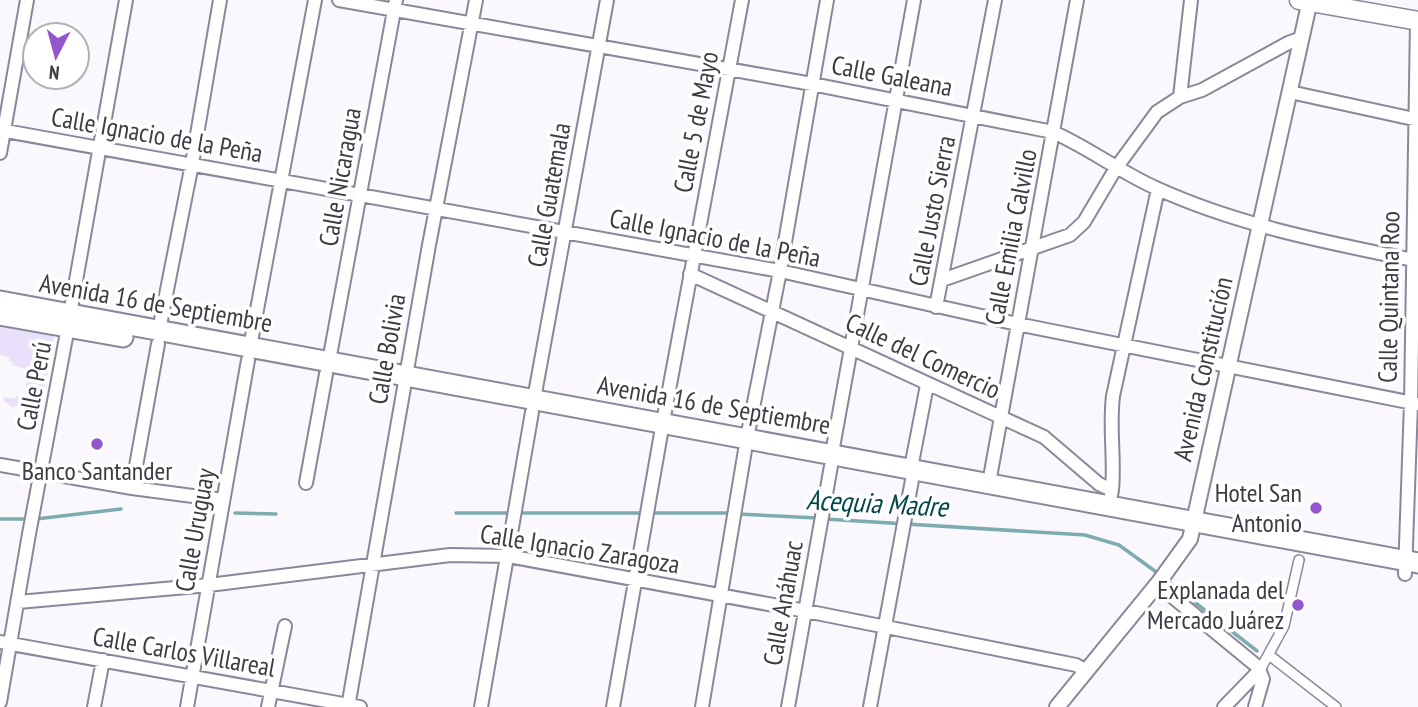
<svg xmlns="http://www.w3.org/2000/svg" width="1418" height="707" font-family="'PT Sans Narrow',sans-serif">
	<rect width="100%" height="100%" fill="#faf8fd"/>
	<!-- green -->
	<path fill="#e9e0fb" d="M 0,325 L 54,336 L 43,401 L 12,407 L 4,401 L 3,397 L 15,399 L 16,396 L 24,397 L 29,370 L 12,365 L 12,361 L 9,361 L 9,357 L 0,355 Z"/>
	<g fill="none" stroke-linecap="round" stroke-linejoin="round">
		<!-- stream -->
		<path stroke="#7cacb0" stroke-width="3.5" d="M 235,513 L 276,514
			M 456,513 L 643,513
			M 650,513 L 730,513
			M 738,514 L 817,518
			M 0,519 L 28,519
			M 36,519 L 121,509
			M 825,519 L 1085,535 L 1119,545 L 1159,574
			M 1165,579 L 1257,651"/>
		<defs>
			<path id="pedestrian" d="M 1269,655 L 1336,707
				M 1260,670 L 1284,626 L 1299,560"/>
			<path id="minor" d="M 339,0 L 812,84 L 1053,132 C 1089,148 1120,172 1156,188 C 1239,226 1330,243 1418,261
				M 1290,92 L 1418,120
				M 1180,97 L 1191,0
				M 0,130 L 780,271 L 1017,324 L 1418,404
				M 0,153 L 27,0
				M 690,274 L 1044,437 L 1099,484 L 1112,490 L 1109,506
				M 942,280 L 1070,235 L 1084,222 L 1116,168 L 1157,112 L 1180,97 L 1202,90 L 1288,43 L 1302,38
				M 936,307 L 995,0
				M 70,314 L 126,0
				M 159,330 L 192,164 L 220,0
				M 250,347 L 315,0
				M 329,361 L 396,0
				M 534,399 L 607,0
				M 747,438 L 780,271 L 827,0
				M 832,453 L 914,0
				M 0,465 L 132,488 L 223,500
				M 911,468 L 927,385
				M 306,483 L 326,374
				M 989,483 L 1077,0
				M 132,488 L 158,344
				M 1112,490 C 1115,459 1109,428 1113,396 L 1158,189
				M 1405,574 L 1411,403 L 1417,21
				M 1157,584 L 1258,667 L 1263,679 L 1255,707
				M 18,602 L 209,585 L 450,555 L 508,556 L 806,611 L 1076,665 L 1087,671
				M 0,642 L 360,707
				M 0,702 L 29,534 L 68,327
				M 94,707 L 103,660
				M 187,707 L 248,360
				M 268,707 L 285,626
				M 348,707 L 429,245 L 476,0
				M 481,707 L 532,412
				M 613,707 L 663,422 L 742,0
				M 702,707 L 745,450
				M 788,707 L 831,466
				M 870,707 L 912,480
				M 1224,707 L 1260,670"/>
			<path id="tertiary" d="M 1057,707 L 1159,582 L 1190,539 L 1310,0"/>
			<path id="secondary" d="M 1299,0 L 1418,21"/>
			<path id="primary" d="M 0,301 L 1418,563
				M 0,315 L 123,337"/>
		</defs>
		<!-- pedestrian casing -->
		<use href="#pedestrian" stroke="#8d869a" stroke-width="12"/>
		<!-- minor casing -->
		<use href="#minor" stroke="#8d869a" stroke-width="16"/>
		<!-- tertiary casing -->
		<use href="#tertiary" stroke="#8d869a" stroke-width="18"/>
		<!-- secondary casing -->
		<use href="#secondary" stroke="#8d869a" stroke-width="21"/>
		<!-- primary casing -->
		<use href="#primary" stroke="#8d869a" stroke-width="23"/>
		<!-- pedestrian -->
		<use href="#pedestrian" stroke="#fff" stroke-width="9"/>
		<!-- minor -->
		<use href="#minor" stroke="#fff" stroke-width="12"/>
		<!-- tertiary -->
		<use href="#tertiary" stroke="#fff" stroke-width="14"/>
		<!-- secondary -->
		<use href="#secondary" stroke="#fff" stroke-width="18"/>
		<!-- primary -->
		<use href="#primary" stroke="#fff" stroke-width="19"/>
	</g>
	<!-- markers -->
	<g fill="#9256cd" stroke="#fff" stroke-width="2.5">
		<circle cx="97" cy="444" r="7"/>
		<circle cx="1316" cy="508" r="7"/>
		<circle cx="1298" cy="605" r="7"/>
	</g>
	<g text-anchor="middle" stroke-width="7" stroke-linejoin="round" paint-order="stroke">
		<!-- street labels -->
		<g font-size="26" fill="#3d3b43" stroke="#fff">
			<text transform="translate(892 76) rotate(11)" y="9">Calle Galeana</text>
			<text transform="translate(696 122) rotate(-79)" y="9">Calle 5 de Mayo</text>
			<text transform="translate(157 135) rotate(10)" y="9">Calle Ignacio de la Peña</text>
			<text transform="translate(340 177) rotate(-80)" y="9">Calle Nicaragua</text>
			<text transform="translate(549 195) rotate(-80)" y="9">Calle Guatemala</text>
			<text transform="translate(932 211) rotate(-79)" y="9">Calle Justo Sierra</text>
			<text transform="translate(1011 237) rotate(-79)" y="9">Calle Emilia Calvillo</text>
			<text transform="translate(715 238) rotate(11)" y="9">Calle Ignacio de la Peña</text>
			<text transform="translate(1389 297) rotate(-89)" y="9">Calle Quintana Roo</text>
			<text transform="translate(156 303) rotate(10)" y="9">Avenida 16 de Septiembre</text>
			<text transform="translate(387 349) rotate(-80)" y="9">Calle Bolivia</text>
			<text transform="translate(923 356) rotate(25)" y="9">Calle del Comercio</text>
			<text transform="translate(1203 369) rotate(-77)" y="9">Avenida Constitución</text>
			<text transform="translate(34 386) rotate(-79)" y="9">Calle Perú</text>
			<text transform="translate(714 405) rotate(10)" y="9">Avenida 16 de Septiembre</text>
			<text transform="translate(195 530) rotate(-80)" y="9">Calle Uruguay</text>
			<text transform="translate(580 549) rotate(9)" y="9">Calle Ignacio Zaragoza</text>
			<text transform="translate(783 603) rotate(-80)" y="9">Calle Anáhuac</text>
			<text transform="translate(184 652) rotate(10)" y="9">Calle Carlos Villareal</text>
		</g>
		<!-- poi labels -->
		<g font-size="26" fill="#3d3b43" stroke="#fff" text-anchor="end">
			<text x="97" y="480" text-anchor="middle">Banco Santander</text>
			<text x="1302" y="502">Hotel San<tspan x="1302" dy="30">Antonio</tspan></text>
			<text x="1284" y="599">Explanada del<tspan x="1284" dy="30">Mercado Juárez</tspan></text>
		</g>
		<!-- water labels -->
		<g font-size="28" font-style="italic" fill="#034648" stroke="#fff">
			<text transform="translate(877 503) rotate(3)" y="10">Acequia Madre</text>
		</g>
	</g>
	<!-- north arrow -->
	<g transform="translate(56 56) rotate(186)"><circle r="33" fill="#ffffff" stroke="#b1b1b4" stroke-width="2"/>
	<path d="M0-5L12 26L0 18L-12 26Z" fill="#9256cd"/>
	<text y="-10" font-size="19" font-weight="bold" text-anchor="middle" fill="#3d3b43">N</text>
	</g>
</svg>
